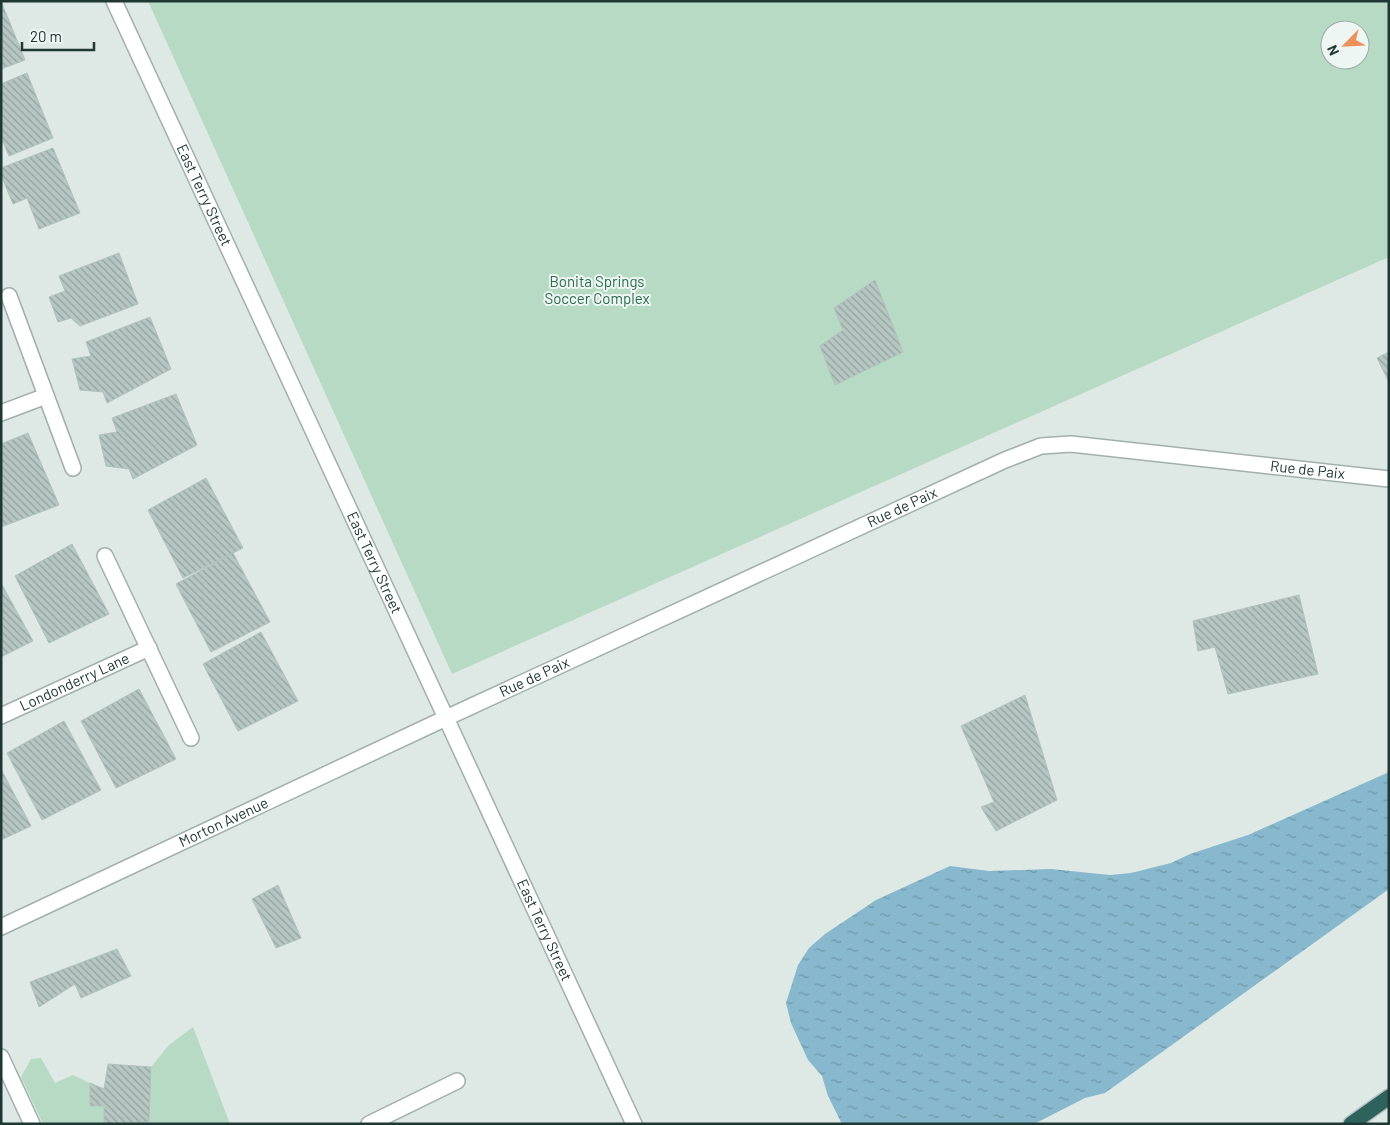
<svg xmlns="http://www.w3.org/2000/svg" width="1390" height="1125" font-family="Barlow,sans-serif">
	<defs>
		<pattern id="water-ripples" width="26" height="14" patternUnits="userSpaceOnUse" patternTransform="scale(1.25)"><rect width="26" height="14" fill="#87b8cd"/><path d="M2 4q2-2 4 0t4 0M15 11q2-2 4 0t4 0" fill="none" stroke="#6e97a7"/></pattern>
		<pattern id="building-back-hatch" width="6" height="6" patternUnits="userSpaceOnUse" patternTransform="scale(1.25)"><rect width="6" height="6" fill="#b6c6c2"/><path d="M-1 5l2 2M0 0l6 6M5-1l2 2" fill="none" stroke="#94a29e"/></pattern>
	</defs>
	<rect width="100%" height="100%" fill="#dee9e5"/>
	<!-- green -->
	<path fill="#b7dac5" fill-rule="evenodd" d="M 148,1 L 1389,1 L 1389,257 L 452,674 ZM 1330,30 L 1360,30 L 1360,60 L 1330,60 Z
		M 193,1027 L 230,1124 L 122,1124 L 149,1122 L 151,1067 L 169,1045 Z
		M 41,1058 L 55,1083 L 73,1075 L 90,1083 L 90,1106 L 104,1106 L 104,1124 L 43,1124 L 21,1077 L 31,1059 Z"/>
	<!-- water -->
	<path fill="url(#water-ripples)" d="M 1389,772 L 1389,889 L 1105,1093 L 1085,1098 L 1034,1124 L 842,1124 L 828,1096 L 822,1076 L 808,1060 L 791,1023 L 786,1003 L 798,965 L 809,948 L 825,934 L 876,900 L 950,866 L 989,871 L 1051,869 L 1110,875 L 1131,873 L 1171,863 L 1190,854 L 1248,835 Z"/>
	<!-- building -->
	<path fill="url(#building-back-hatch)" stroke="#b1c2bd" d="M 1,1 L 25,60 L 1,69 Z
		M 27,73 L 53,138 L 9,156 L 1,137 L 1,84 Z
		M 53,148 L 80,213 L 39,229 L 27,198 L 13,204 L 1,175 L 1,168 Z
		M 119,253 L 138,304 L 80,326 L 71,318 L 58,322 L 49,297 L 65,291 L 59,276 Z
		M 875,280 L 903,352 L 835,385 L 820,346 L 843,330 L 834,308 Z
		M 150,317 L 171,369 L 107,403 L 103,392 L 80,390 L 72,359 L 91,356 L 86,342 Z
		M 1389,352 L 1389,382 L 1377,358 Z
		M 176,394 L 197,445 L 133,479 L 129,469 L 106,466 L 99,435 L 117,432 L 112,418 Z
		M 28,433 L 59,505 L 1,527 L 1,444 Z
		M 206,478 L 243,548 L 183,578 L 148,510 Z
		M 72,544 L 109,614 L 49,643 L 15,576 Z
		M 233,553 L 270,622 L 211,652 L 176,584 Z
		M 1,583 L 33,641 L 1,657 Z
		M 1299,595 L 1318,674 L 1228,694 L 1215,647 L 1198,651 L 1193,621 Z
		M 261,632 L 298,701 L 238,731 L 203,664 Z
		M 139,689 L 176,759 L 116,788 L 81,721 Z
		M 1025,695 L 1057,800 L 996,831 L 981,807 L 994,802 L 961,726 Z
		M 64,721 L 101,790 L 42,820 L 7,753 Z
		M 1,769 L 31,826 L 1,840 Z
		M 278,885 L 301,938 L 276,948 L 252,899 Z
		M 117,949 L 131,976 L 81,998 L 75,984 L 39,1007 L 30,982 Z
		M 108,1064 L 151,1067 L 149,1122 L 104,1124 L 104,1106 L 90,1106 L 90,1083 L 104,1089 Z"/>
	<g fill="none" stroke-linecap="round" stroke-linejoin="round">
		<defs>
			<g id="minor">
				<path d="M 9,296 L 73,468"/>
				<path d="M 1,413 L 46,396"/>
				<path d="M 105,556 L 191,738"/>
				<path id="s1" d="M 1,716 L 149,648"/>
				<path id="s2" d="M 1,927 L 446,718 L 1005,460 L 1041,446 L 1071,444 L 1389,479"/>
				<path d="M 1,1057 L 32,1124"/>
				<path d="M 369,1124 L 457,1081"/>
			</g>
			<g id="tertiary">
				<path id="s3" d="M 114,1 L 634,1124"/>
			</g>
			<path id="motorway" d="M 1351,1124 L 1389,1097"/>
		</defs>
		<!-- minor casing -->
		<use href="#minor" stroke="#a1b0ac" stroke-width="18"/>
		<!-- tertiary casing -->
		<use href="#tertiary" stroke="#a1b0ac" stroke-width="18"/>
		<!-- motorway casing -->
		<use href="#motorway" stroke="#bcc3c2" stroke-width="18"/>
		<!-- minor -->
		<use href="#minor" stroke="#fff" stroke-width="15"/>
		<!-- tertiary -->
		<use href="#tertiary" stroke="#fff" stroke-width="15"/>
		<!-- motorway -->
		<use href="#motorway" stroke="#2d625f" stroke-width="15"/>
	</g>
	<g text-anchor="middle" stroke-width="4" stroke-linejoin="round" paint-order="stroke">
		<!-- street labels -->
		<g font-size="15" fill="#203834" stroke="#eef6f3">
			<text dy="5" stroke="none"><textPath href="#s3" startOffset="214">East Terry Street</textPath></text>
			<text dy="5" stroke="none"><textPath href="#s2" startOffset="1414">Rue de Paix</textPath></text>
			<text dy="5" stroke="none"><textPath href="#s2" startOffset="994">Rue de Paix</textPath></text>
			<text dy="5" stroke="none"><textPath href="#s3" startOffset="619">East Terry Street</textPath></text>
			<text dy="5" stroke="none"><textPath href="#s2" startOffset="589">Rue de Paix</textPath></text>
			<text dy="5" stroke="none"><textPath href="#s1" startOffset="81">Londonderry Lane</textPath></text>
			<text dy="5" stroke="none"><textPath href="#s2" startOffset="246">Morton Avenue</textPath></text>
			<text dy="5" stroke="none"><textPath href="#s3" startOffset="1024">East Terry Street</textPath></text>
		</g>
		<!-- park labels -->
		<g font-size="15" fill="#2c6c4e" stroke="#eef6f3">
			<text x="597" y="287">Bonita Springs<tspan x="597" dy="17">Soccer Complex</tspan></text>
		</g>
	</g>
	<!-- border -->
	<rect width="1390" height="1125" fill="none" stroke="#203834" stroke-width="5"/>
	<!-- north arrow -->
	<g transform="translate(1345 45) rotate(246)"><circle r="24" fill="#eef6f3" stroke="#9caaa7"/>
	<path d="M0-4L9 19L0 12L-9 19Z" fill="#ec9159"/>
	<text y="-8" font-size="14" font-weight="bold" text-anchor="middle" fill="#203834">N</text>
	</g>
	<!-- scale -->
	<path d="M22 42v8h72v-8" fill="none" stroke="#203834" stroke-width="2.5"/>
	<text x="30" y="42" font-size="15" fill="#203834" stroke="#eef6f3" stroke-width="4" paint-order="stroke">20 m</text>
</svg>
